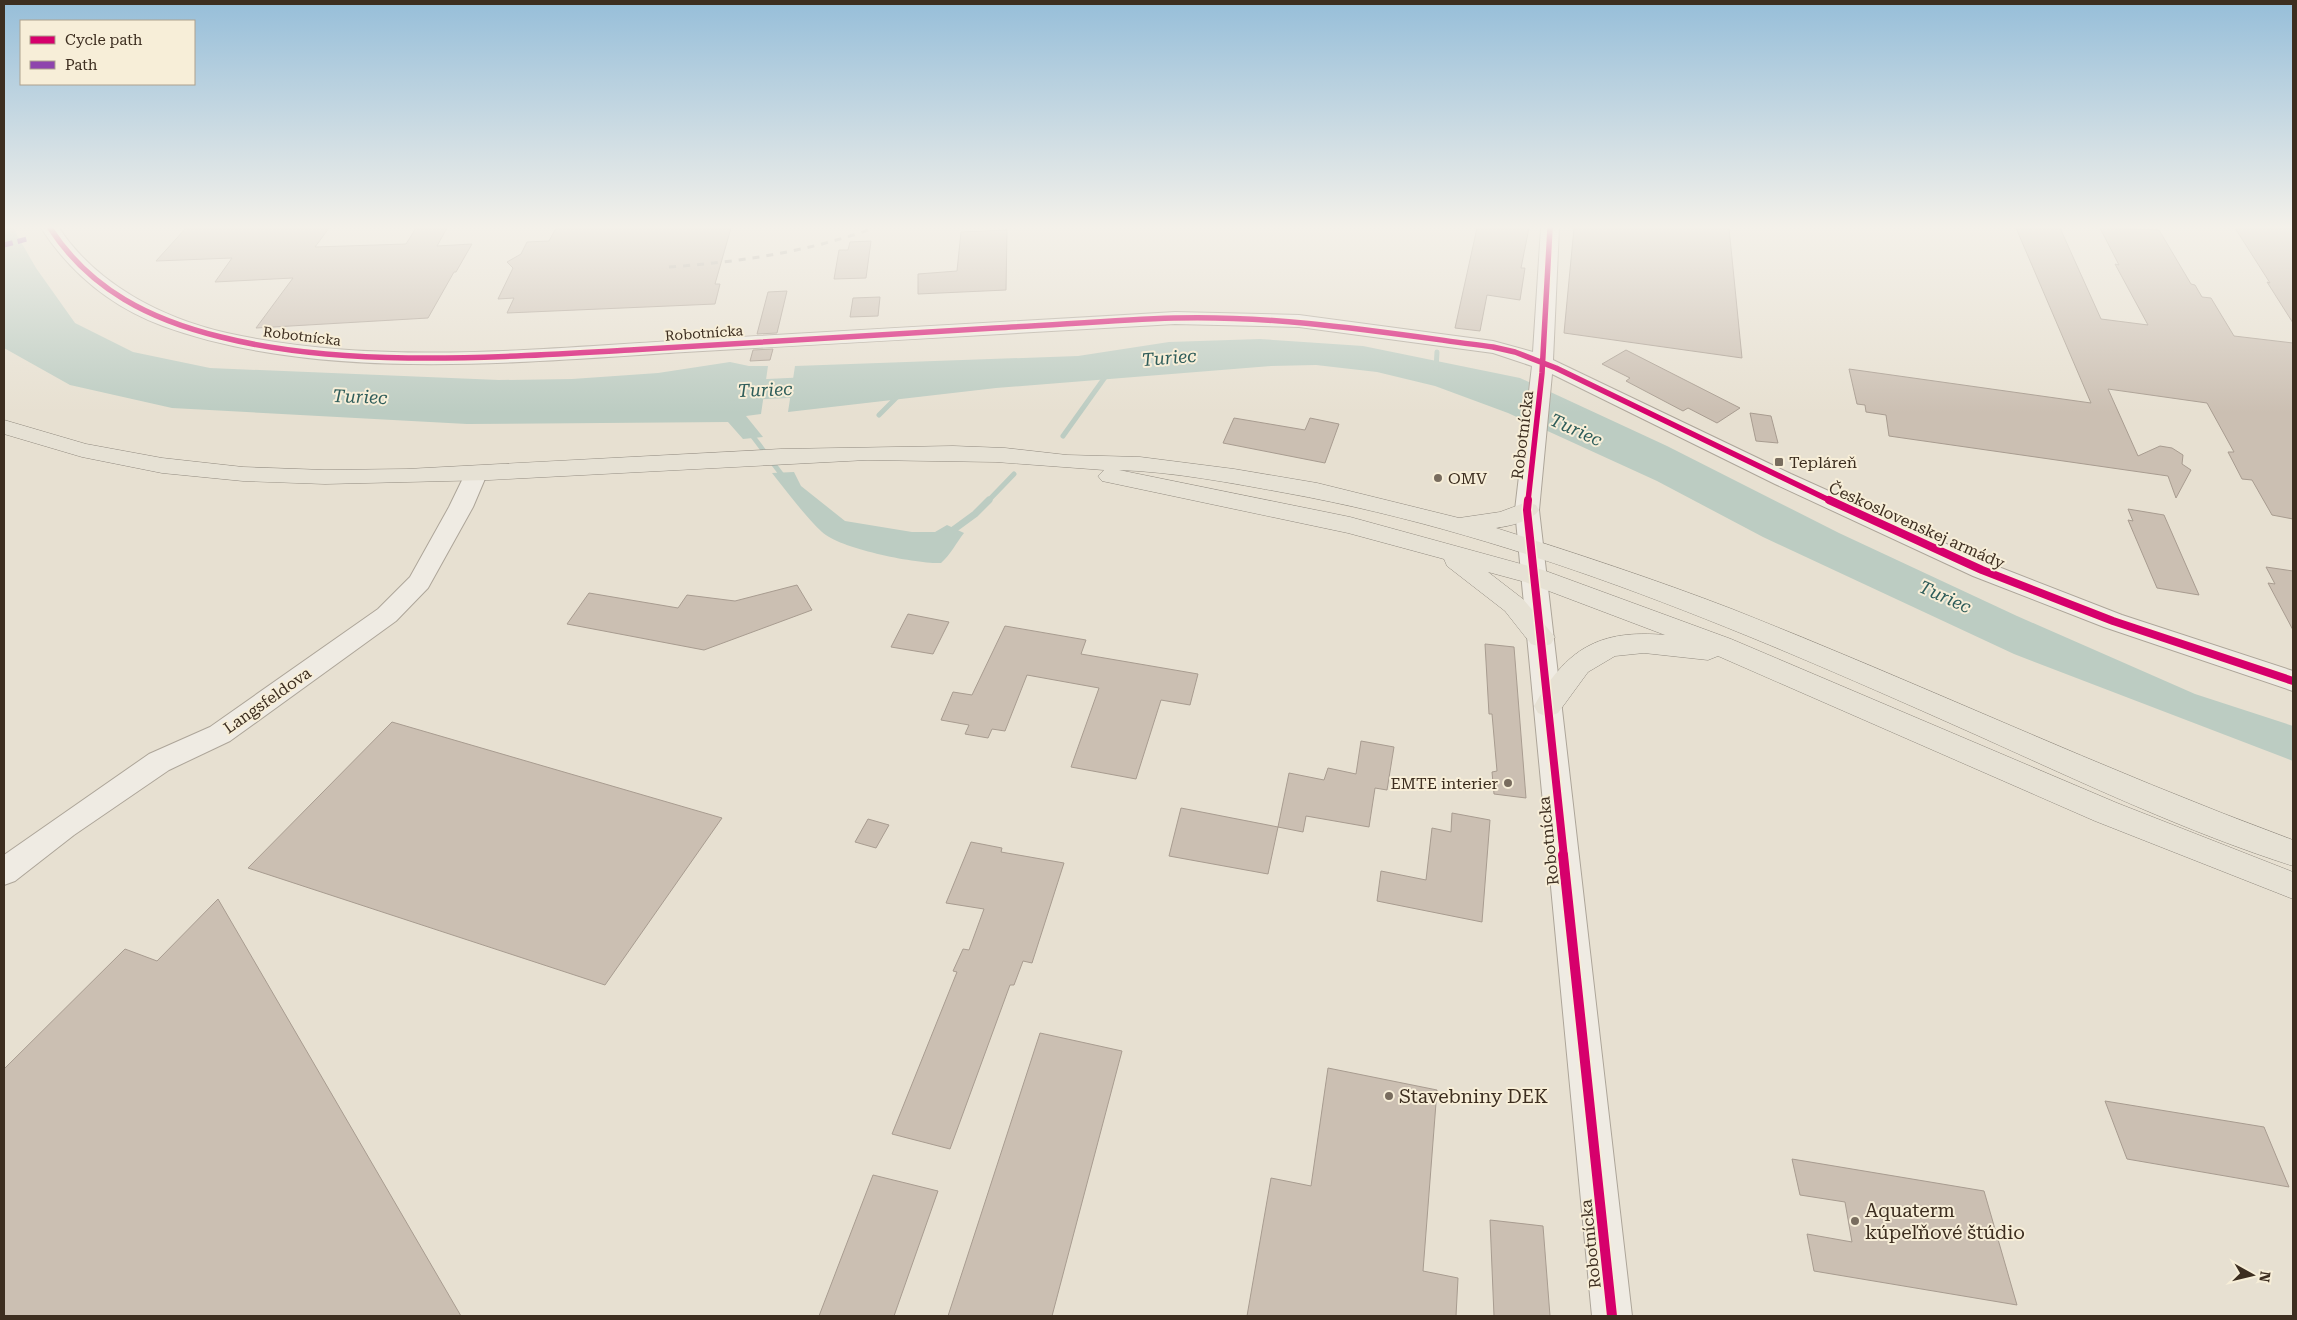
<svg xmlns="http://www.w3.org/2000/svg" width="2297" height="1320" font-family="'Roboto Serif',serif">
	<rect width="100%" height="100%" fill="#e7e0d1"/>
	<!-- water -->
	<path fill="#bcccc2" d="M 4,228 L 13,228 L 36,268 L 75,323 L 133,352 L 210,368 L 499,380 L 572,379 L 658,373 L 730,362 L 749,366 L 768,366 L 761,414 L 746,416 L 763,437 L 743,439 L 728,422 L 467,424 L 172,408 L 70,385 L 4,348 Z
		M 1260,339 L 1363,346 L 1520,378 L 1667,446 L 1839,533 L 2017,616 L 2195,694 L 2293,726 L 2293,761 L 2014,654 L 1763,537 L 1657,481 L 1508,413 L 1435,386 L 1377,372 L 1316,365 L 1271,366 L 996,388 L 788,412 L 795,366 L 1078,356 L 1169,342 Z
		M 794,472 L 801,486 L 845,521 L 912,532 L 935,532 L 947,525 L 964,533 C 956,543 951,554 941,563 C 917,564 840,549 822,532 C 804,515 788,493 772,473 Z"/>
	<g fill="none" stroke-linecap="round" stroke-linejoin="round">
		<!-- stream-far1 -->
		<path stroke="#bcccc2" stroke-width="5" d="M 1436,369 L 1437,352
			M 879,415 L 900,394
			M 748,430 L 785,479
			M 1063,436 L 1108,373
			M 988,501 L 1014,474"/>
		<!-- stream -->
		<path stroke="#bcccc2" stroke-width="7" d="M 949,533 L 975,514 L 989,500"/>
		<!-- river -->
		<path fill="#bcccc2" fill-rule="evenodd" d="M 850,375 L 862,378 L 867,385 L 862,392 L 850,395 L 706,402 L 694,399 L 689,392 L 694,385 L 706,382 Z"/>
	</g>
	<!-- building -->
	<path fill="#cbbfb2" stroke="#a89c90" d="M 186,228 L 329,228 L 315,247 L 406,244 L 416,228 L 447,228 L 437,246 L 472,244 L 456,272 L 454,272 L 428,318 L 256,328 L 293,278 L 215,282 L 232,258 L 156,261 Z
		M 556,228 L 731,228 L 715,284 L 720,284 L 715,304 L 507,313 L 514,298 L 498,299 L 513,268 L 507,262 L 521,254 L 527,242 L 549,241 Z
		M 1477,228 L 1529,228 L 1521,268 L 1525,268 L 1520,300 L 1487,295 L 1480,331 L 1455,328 Z
		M 1574,228 L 1729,228 L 1742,358 L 1564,333 Z
		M 2016,228 L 2060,228 L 2101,319 L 2148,325 L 2115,264 L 2119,265 L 2100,228 L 2159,230 L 2191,284 L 2195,285 L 2202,297 L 2211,298 L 2234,336 L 2293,343 L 2293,519 L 2272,515 L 2252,480 L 2242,479 L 2228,452 L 2234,452 L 2207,403 L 2108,389 L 2138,456 L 2160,446 L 2172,448 L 2183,455 L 2182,464 L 2191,470 L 2176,498 L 2168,476 L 1889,436 L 1886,415 L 1866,412 L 1865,405 L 1857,404 L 1849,369 L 2091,403 Z
		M 2235,228 L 2293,228 L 2293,323 L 2267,282 L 2270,283 Z
		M 1007,230 L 1006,290 L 918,294 L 918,274 L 957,271 L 961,232 Z
		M 871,241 L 866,278 L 834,279 L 839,250 L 848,250 L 850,242 Z
		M 787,291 L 777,333 L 757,334 L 768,292 Z
		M 880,297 L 878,316 L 850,317 L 853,298 Z
		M 773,349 L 770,360 L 750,361 L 753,350 Z
		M 1626,350 L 1740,408 L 1717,423 L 1688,408 L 1683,411 L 1626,381 L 1630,378 L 1602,364 Z
		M 1750,413 L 1771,416 L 1778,443 L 1756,441 Z
		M 1234,418 L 1305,430 L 1310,418 L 1339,424 L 1325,463 L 1223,443 Z
		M 2128,509 L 2164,515 L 2199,595 L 2157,588 L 2128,520 L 2133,521 Z
		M 2266,567 L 2293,571 L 2293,630 L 2268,583 L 2275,584 Z
		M 797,585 L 812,610 L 704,650 L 567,624 L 589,593 L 678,608 L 687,595 L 735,601 Z
		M 908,614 L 949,622 L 933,654 L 891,647 Z
		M 1005,626 L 1086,640 L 1081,654 L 1198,674 L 1190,705 L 1161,700 L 1136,779 L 1071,767 L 1099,688 L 1027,675 L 1005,731 L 992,729 L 988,738 L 965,734 L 969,725 L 941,720 L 953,692 L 972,695 Z
		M 1485,644 L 1514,647 L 1526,798 L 1494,794 L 1492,772 L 1497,771 L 1492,714 L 1489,714 Z
		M 392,722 L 722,818 L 605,985 L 248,868 Z
		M 1361,741 L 1394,747 L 1387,790 L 1375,788 L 1369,827 L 1306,816 L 1303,832 L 1278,827 L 1289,773 L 1324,780 L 1328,768 L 1356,774 Z
		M 1181,808 L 1278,827 L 1268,874 L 1169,856 Z
		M 1452,813 L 1490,820 L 1482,922 L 1377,901 L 1381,871 L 1426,880 L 1432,828 L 1451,832 Z
		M 868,819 L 889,825 L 876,848 L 855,842 Z
		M 971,842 L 1002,848 L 1001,852 L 1064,863 L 1032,963 L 1023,961 L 1014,985 L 1010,985 L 950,1149 L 892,1134 L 957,972 L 953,971 L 963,949 L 969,950 L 984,909 L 946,903 Z
		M 218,899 L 461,1316 L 4,1316 L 4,1069 L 125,949 L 157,961 Z
		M 1040,1033 L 1122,1051 L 1052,1316 L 948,1316 Z
		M 1328,1068 L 1437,1090 L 1423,1271 L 1458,1278 L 1456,1316 L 1247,1316 L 1271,1178 L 1311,1186 Z
		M 2105,1101 L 2264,1127 L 2289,1187 L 2127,1159 Z
		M 1792,1159 L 1984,1191 L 2017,1305 L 1814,1271 L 1807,1234 L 1852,1242 L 1845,1202 L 1800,1195 Z
		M 873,1175 L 938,1191 L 894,1316 L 819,1316 Z
		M 1490,1220 L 1543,1226 L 1550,1316 L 1494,1316 Z"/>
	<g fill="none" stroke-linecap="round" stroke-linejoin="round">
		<defs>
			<path id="street" d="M 41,228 L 59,228 C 97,285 162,318 227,333 C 372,365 525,350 672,341 C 839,331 1007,322 1175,312 L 1299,315 L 1493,341 L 1533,352 L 1541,228 L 1559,228 L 1553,360 L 1791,474 L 1991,564 L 2122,615 L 2293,671 L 2293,691 L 2104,627 L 1973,576 L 1775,484 L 1552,374 L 1539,510 L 1632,1316 L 1592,1316 L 1515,510 L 1532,366 L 1493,353 L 1299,327 L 1175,324 C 1012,333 849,343 685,352 C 522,362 319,383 163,326 C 112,307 71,274 41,228 Z
				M 476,467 L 484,469 L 487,474 L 473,507 L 428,588 L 396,621 L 230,741 L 169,770 L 74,835 L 15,881 L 4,885 L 4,855 L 149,754 L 210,727 L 378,609 L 410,577 L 449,507 L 465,474 L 468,469 Z"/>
			<path id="primary" d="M 4,420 L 86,444 L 162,458 L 243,467 L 325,470 L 407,469 L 781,449 L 953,446 L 1005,448 L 1067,455 L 1140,457 L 1234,469 L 1317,483 L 1459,518 L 1500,512 L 1527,502 L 1536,505 L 1539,510 C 1531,522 1509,526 1496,528 C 1575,553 1654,579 1732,609 C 1920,683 2103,770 2293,840 L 2293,866 C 2189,833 2081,782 1981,737 C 1757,637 1529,537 1286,493 C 1231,483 1175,472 1119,470 L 1350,517 L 1543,570 L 1731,639 L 2117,803 L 2293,872 L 2293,899 L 2095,821 L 1718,656 L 1708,660 L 1644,653 L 1615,656 L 1588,672 L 1558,713 L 1548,717 L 1538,713 L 1534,706 C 1566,649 1599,629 1665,635 L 1525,582 L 1488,572 L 1523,599 L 1555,637 L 1551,644 L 1541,647 L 1531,644 L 1505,611 L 1447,566 L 1444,559 L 1348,533 L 1102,481 L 1098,476 L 1104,470 L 996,462 L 867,460 L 489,480 L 325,484 L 243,481 L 162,473 L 82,457 L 4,434 Z"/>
		</defs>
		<!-- street casing -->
		<use href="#street" stroke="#ada599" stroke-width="2"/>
		<!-- primary casing -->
		<use href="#primary" stroke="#928b80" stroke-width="1"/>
		<!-- street -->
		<use href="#street" fill="#efebe3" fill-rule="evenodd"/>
		<!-- primary -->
		<use href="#primary" fill="#e6e1d4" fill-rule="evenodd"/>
		<!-- rail -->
		<path stroke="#afaaa2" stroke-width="3" stroke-dasharray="7 7" stroke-linecap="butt" d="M 669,267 C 740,262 807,252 874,228"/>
		<!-- quiet -->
		<path stroke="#8e44ad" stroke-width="5" stroke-dasharray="9 5" stroke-linecap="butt" d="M 4,245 L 27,239"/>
		<defs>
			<path id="cycleway-far2" d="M 50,228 C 90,290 151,320 221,337 C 348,369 501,357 630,350 C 752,342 874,335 995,328 C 1055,325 1114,320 1174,318 C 1281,315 1387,333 1493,347 L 1515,352 L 1556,368 L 1831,501
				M 1528,501 L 1542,373 L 1550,228"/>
			<path id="cycleway-far1" d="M 1528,500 L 1527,510 L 1564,857
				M 1829,500 L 1982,570 L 2113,621 L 2293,681"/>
			<path id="cycleway" d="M 1563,855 L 1612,1316"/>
		</defs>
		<!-- cycleway-far2 casing -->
		<use href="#cycleway-far2" stroke="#f7eed8" stroke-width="8"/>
		<!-- cycleway-far1 casing -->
		<use href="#cycleway-far1" stroke="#f7eed8" stroke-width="11"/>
		<!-- cycleway casing -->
		<use href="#cycleway" stroke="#f7eed8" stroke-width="13"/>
		<!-- cycleway-far2 -->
		<use href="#cycleway-far2" stroke="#d6006c" stroke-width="5.5"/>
		<!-- cycleway-far1 -->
		<use href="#cycleway-far1" stroke="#d6006c" stroke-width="8"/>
		<!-- cycleway -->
		<use href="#cycleway" stroke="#d6006c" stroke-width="10"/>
	</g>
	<!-- sky -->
	<linearGradient id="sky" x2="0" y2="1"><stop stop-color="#96bed9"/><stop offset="0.55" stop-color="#f4f1ea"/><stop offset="1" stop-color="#f4f1ea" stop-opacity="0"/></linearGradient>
	<rect width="2297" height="413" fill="url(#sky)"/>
	<!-- markers -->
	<g fill="#786c5e" stroke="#f7eed8" stroke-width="2">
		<rect x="1774" y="457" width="10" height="10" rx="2.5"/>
		<circle cx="1438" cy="478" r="5"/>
		<circle cx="1508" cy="783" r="5"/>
		<circle cx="1389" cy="1096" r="5"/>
		<circle cx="1855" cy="1221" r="5"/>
	</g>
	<g text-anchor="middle" stroke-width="4" stroke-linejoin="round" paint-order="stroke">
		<!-- far-street labels -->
		<g font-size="14" fill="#3d2e20" stroke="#f7eed8">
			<text transform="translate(704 333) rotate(-4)" y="5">Robotnícka</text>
			<text transform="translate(302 336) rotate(7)" y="5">Robotnícka</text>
		</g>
		<!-- street labels -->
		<g font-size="16" fill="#3d2e20" stroke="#f7eed8">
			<text transform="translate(1522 435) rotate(-83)" y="6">Robotnícka</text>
			<text transform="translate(1917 525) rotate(24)" y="6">Československej armády</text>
			<text transform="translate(267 700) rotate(-35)" y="6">Langsfeldova</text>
			<text transform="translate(1548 841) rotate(-96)" y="6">Robotnícka</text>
			<text transform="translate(1590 1244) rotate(-96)" y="6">Robotnícka</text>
		</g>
		<!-- poi labels -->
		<g font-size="16" fill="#3d2e20" stroke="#f7eed8" text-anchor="start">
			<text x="1789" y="468">Tepláreň</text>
			<text x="1448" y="484">OMV</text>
			<text x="1498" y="789" text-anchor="end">EMTE interier</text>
		</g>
		<!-- water labels -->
		<g font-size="18" font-style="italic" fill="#2f5d5a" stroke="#f7eed8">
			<text transform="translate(1169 358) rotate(-5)" y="6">Turiec</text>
			<text transform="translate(765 390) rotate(-2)" y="6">Turiec</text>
			<text transform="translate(360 397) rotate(2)" y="6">Turiec</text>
			<text transform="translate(1576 430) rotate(24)" y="6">Turiec</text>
			<text transform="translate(1945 597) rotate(24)" y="6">Turiec</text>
		</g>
		<!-- near-poi labels -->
		<g font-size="19" fill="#3d2e20" stroke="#f7eed8" text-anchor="start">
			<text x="1399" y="1103">Stavebniny DEK</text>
			<text x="1865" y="1217">Aquaterm<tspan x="1865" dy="22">kúpeľňové štúdio</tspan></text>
		</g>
	</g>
	<!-- border -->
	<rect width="2297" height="1320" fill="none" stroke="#3d2e20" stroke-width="10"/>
	<!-- legend -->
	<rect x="20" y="20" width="175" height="65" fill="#f7eed8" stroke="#ada18e"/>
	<rect x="30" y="36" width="25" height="8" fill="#d6006c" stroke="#ada18e"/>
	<text x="65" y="45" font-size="15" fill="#3d2e20">Cycle path</text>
	<rect x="30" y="61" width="25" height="8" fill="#8e44ad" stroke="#ada18e"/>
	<text x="65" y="70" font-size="15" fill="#3d2e20">Path</text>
	<!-- north arrow -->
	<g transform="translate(2252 1275) rotate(98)" stroke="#f7eed8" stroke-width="4" paint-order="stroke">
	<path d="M0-4L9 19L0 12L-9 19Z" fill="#3d2e20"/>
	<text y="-8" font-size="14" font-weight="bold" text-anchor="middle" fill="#3d2e20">N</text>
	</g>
</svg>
